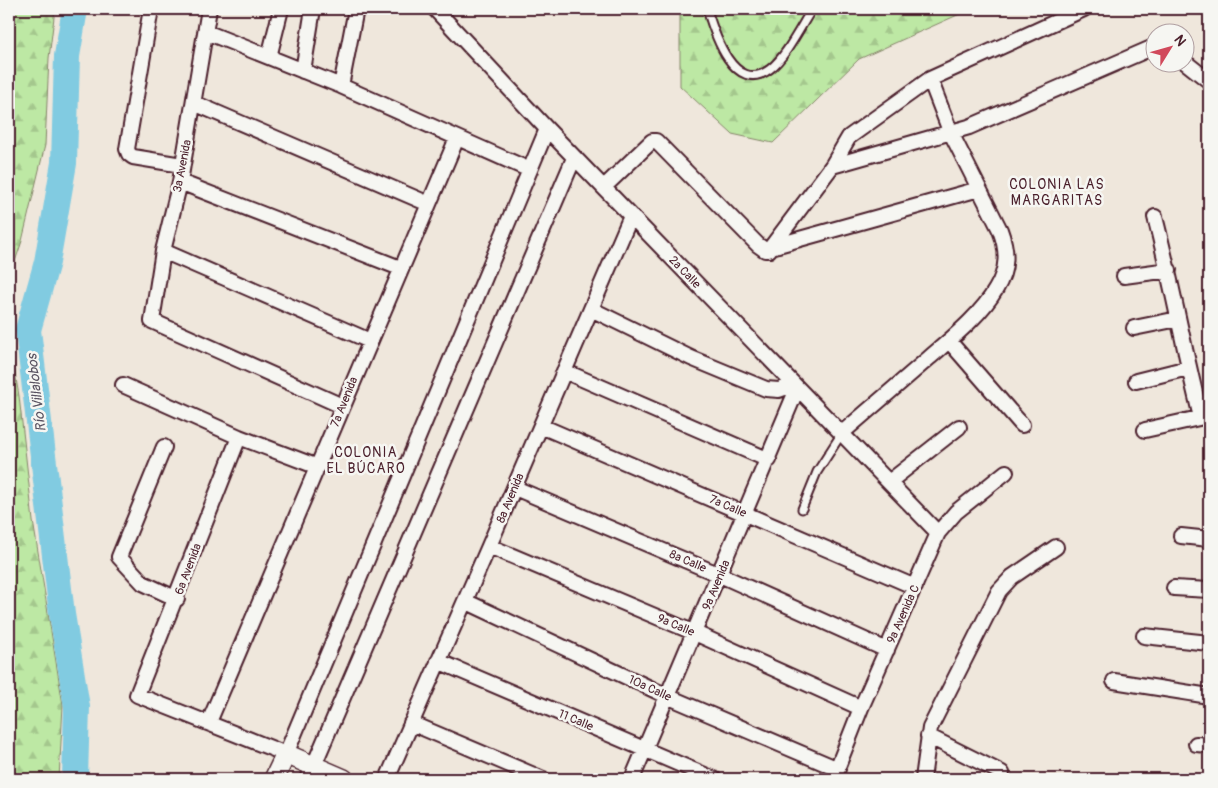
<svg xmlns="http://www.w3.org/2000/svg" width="1218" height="788" font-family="Pangolin,sans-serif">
	<defs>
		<pattern id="forest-firs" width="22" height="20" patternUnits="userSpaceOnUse" patternTransform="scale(1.25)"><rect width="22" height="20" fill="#bde8a4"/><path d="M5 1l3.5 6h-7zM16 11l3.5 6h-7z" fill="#a4c78d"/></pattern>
	</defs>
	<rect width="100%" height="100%" fill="#efe7dc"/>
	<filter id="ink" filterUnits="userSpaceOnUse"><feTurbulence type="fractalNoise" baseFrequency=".02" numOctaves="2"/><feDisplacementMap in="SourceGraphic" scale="10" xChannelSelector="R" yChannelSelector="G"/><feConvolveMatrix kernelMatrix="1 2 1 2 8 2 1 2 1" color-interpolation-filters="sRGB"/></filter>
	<g filter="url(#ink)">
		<!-- forest -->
		<path fill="url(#forest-firs)" stroke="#848468" d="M 9,9 L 55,9 L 49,58 L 45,145 L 22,241 L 9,279 Z
			M 680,9 L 971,9 L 859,59 L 773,143 L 732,134 L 680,86 Z
			M 9,338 L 19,396 L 33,521 L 63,705 L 59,779 L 9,779 Z"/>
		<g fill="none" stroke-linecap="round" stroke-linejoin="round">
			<!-- river -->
			<path stroke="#81cbe1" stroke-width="26" d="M 75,779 L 77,707 L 62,614 L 28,330 L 47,262 L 64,163 L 67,56 L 75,9"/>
			<defs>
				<path id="lane" d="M 707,9 C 714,33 734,96 770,69 C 786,57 801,26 812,9
					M 802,509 L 817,472 L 842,433"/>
				<path id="street" d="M 151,9 L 127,149 L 129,154 L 133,157 L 182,165
					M 209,9 L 180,182 L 163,251 L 152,321 L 342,406
					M 435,9 L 547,129 L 938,533
					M 206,32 L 341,86 L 530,170
					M 269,57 L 281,9
					M 1185,62 L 1209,81
					M 303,71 L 313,9
					M 341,86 L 356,9
					M 194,103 L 429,204
					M 832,166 L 969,127 L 1156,46
					M 180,182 L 400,268
					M 604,187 L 652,141 L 656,141 L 758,245 L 765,250 L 769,250 L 832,166 L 849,137 L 930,79 L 1084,9
					M 1155,217 C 1172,283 1184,351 1201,417
					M 771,247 L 979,189
					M 163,251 L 370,341
					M 1124,276 L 1169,270
					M 591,309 L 691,358 L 766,389 L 779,390 L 793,385
					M 1134,328 L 1178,319
					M 949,341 L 1022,425
					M 564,371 L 769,460
					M 1136,381 L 1188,368
					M 123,385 L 239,437 L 318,467
					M 541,426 L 915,587
					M 1145,430 L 1208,416
					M 842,433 C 871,408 900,383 929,358 C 952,338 981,315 996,289 C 1008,269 1008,251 1000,230 L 950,131 L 930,79
					M 239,437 L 137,695 L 286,754 L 547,129
					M 164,447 L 119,557 L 143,583 L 177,599
					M 889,482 L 959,427
					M 515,488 L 720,575 L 887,650
					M 1181,536 L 1209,539
					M 489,546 L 695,633 L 861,708
					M 1174,588 L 1209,590
					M 465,601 L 669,697 L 838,769
					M 1144,636 L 1209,643
					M 438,661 L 714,779
					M 1114,681 L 1209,696
					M 209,722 L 457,138
					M 411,723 L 543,779
					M 928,736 L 1002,773
					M 1196,744 L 1209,745
					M 308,779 L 574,158
					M 387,779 L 489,546 L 631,216
					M 632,779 L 797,389
					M 833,779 L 861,708 L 938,533 L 956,512 L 1006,472
					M 923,779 L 930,728 L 999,591 L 1012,577 L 1056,547"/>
				<path id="secondary" d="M 274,779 L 286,754 L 344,779"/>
			</defs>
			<!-- lane casing -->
			<use href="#lane" stroke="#4a1f2b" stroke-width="11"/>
			<!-- street casing -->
			<use href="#street" stroke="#4a1f2b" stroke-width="18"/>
			<!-- secondary casing -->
			<use href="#secondary" stroke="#4a1f2b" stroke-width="22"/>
			<!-- path -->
			<path stroke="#4a1f2b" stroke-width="2.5" stroke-dasharray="4 4" stroke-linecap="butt" d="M 9,27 L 15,9"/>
			<!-- lane -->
			<use href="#lane" stroke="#f6f6f2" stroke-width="7"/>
			<!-- street -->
			<use href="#street" stroke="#f6f6f2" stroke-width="14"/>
			<!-- secondary -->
			<use href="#secondary" stroke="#f6f6f2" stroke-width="19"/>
		</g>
	</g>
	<g text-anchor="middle" stroke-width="5" stroke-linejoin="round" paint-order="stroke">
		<!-- street labels -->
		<g font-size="12" fill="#4a1f2b" stroke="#f6f6f2">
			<text transform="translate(182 166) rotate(-79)" y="4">3a Avenida</text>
			<text transform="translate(685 272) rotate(46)" y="4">2a Calle</text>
			<text transform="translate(344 402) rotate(-68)" y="4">7a Avenida</text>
			<text transform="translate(510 498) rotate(-67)" y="4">8a Avenida</text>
			<text transform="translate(728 506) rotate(23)" y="4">7a Calle</text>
			<text transform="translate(688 561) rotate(23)" y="4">8a Calle</text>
			<text transform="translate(188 569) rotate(-69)" y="4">6a Avenida</text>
			<text transform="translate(716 585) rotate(-67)" y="4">9a Avenida</text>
			<text transform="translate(903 614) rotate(-66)" y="4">9a Avenida C</text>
			<text transform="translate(676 625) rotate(23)" y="4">9a Calle</text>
			<text transform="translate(650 688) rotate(25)" y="4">10a Calle</text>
			<text transform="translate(576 720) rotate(23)" y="4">11 Calle</text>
		</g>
		<!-- neighbourhood labels -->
		<g font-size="14" letter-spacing="1" fill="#4a1f2b" stroke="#f6f6f2">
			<text x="1057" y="189">COLONIA LAS<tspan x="1057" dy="16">MARGARITAS</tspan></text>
			<text x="366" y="457">COLONIA<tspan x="366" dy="16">EL BÚCARO</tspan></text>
		</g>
		<!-- water labels -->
		<g font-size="14" font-style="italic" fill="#5a5362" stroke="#f6f6f2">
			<text transform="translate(36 393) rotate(-97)" y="5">Río Villalobos</text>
		</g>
	</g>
	<!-- margin -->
	<rect width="1218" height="788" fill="none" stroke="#f6f6f2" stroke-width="30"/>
	<rect x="15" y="15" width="1188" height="758" fill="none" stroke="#4a1f2b" stroke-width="2" filter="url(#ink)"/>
	<!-- north arrow -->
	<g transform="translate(1170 48) rotate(53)"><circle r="24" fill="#f6f6f2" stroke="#b1a0a2"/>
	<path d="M0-4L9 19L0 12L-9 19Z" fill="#d1495b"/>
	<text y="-8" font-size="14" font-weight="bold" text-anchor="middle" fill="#4a1f2b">N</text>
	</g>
</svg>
